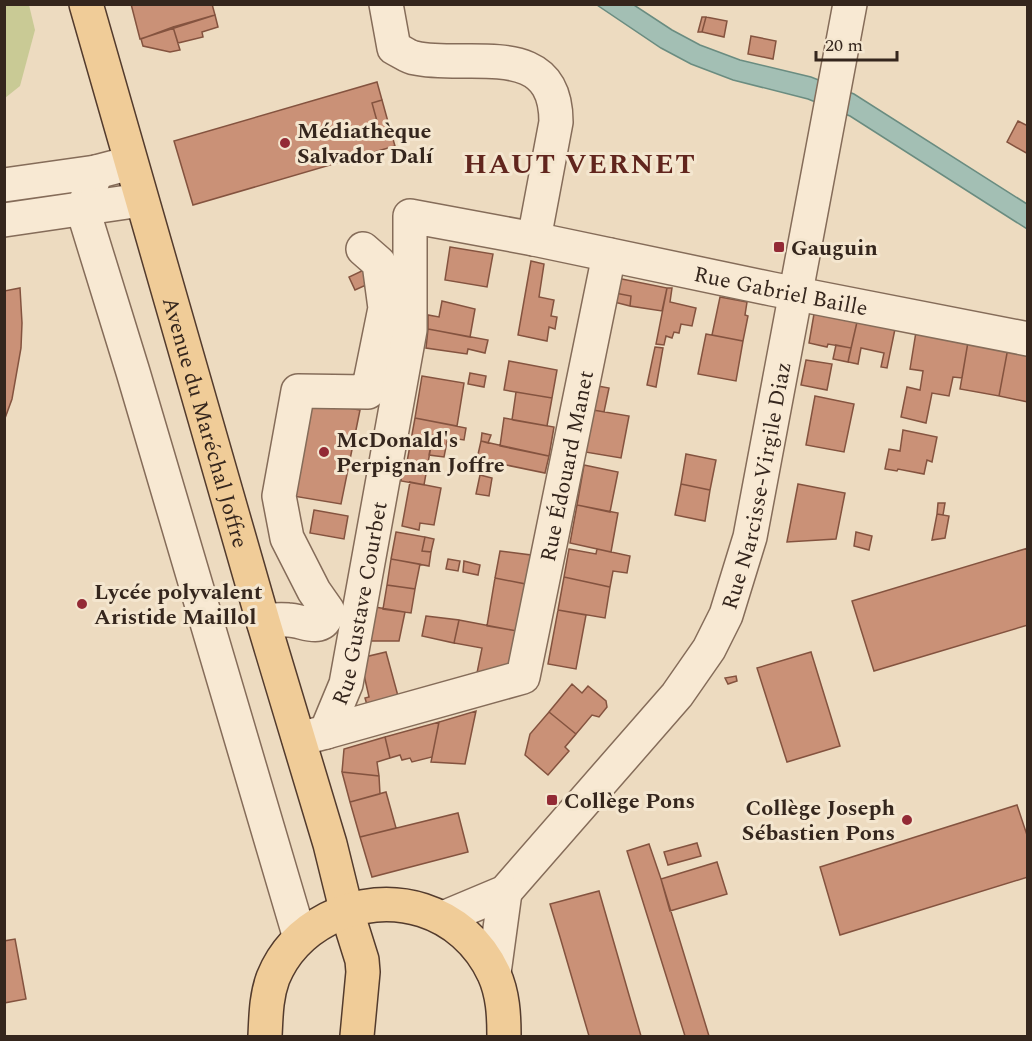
<svg xmlns="http://www.w3.org/2000/svg" width="1032" height="1041" font-family="Spectral,serif">
	<rect width="100%" height="100%" fill="#eddbc0"/>
	<!-- green -->
	<path fill="#c9ca95" d="M 5,4 L 29,5 L 35,30 L 20,86 L 5,98 Z"/>
	<!-- water -->
	<path fill="#a3bfb4" stroke="#6a8c80" stroke-width="1.5" d="M 597,5 L 634,5 L 672,30 L 700,45 L 740,60 L 811,77 L 854,94 L 1027,204 L 1027,229 L 850,116 L 808,99 L 733,80 L 691,64 L 661,48 Z"/>
	<!-- building -->
	<path fill="#ca9177" stroke="#84533f" stroke-width="1.5" d="M 131,4 L 212,4 L 215,15 L 140,39 Z
		M 215,15 L 218,27 L 202,32 L 203,37 L 178,43 L 173,27 Z
		M 702,17 L 706,17 L 702,32 L 698,32 Z
		M 706,17 L 727,21 L 724,37 L 702,32 Z
		M 173,27 L 180,50 L 170,52 L 143,46 L 141,39 Z
		M 751,36 L 776,41 L 773,59 L 748,54 Z
		M 377,82 L 382,100 L 372,103 L 380,132 L 390,129 L 395,146 L 193,205 L 174,141 Z
		M 382,100 L 390,129 L 380,132 L 372,103 Z
		M 1018,121 L 1028,126 L 1028,154 L 1007,142 Z
		M 450,247 L 493,254 L 487,287 L 445,280 Z
		M 531,261 L 544,264 L 539,297 L 554,300 L 551,316 L 557,317 L 555,329 L 549,327 L 547,341 L 518,335 Z
		M 368,268 L 375,281 L 355,290 L 349,277 Z
		M 617,278 L 667,288 L 662,311 L 630,306 L 631,296 L 615,293 Z
		M 20,288 L 22,323 L 21,348 L 12,399 L 4,421 L 4,291 Z
		M 667,288 L 672,288 L 670,302 L 696,308 L 692,326 L 681,324 L 679,333 L 674,332 L 672,338 L 666,336 L 664,345 L 656,344 Z
		M 615,293 L 631,296 L 630,306 L 614,302 Z
		M 720,297 L 747,302 L 745,315 L 748,316 L 743,341 L 712,335 Z
		M 442,301 L 475,309 L 470,337 L 428,329 L 428,315 L 439,317 Z
		M 814,314 L 857,322 L 851,348 L 828,344 L 827,347 L 809,343 Z
		M 857,322 L 895,329 L 887,368 L 881,367 L 884,353 L 861,348 L 858,364 L 848,362 Z
		M 428,329 L 488,340 L 485,353 L 468,349 L 467,354 L 426,348 Z
		M 916,332 L 968,342 L 962,378 L 953,377 L 949,396 L 932,393 L 926,423 L 901,417 L 907,387 L 920,390 L 923,371 L 910,369 Z
		M 706,334 L 743,341 L 736,381 L 698,374 Z
		M 968,342 L 1008,348 L 999,396 L 960,389 Z
		M 836,345 L 851,348 L 848,362 L 833,359 Z
		M 655,347 L 663,348 L 656,387 L 647,385 Z
		M 1008,348 L 1028,352 L 1028,402 L 999,396 Z
		M 806,360 L 832,364 L 827,390 L 801,385 Z
		M 509,361 L 557,370 L 552,398 L 504,390 Z
		M 470,373 L 486,376 L 484,387 L 468,384 Z
		M 422,376 L 464,383 L 457,426 L 415,418 Z
		M 598,386 L 609,388 L 604,412 L 593,410 Z
		M 516,392 L 552,398 L 547,426 L 512,420 Z
		M 815,396 L 854,404 L 844,452 L 806,445 Z
		M 307,401 L 360,410 L 341,504 L 287,495 Z
		M 593,410 L 629,416 L 621,458 L 585,452 Z
		M 415,418 L 466,428 L 464,440 L 433,435 L 424,485 L 401,481 L 404,462 L 407,462 Z
		M 504,418 L 554,427 L 549,456 L 500,446 Z
		M 903,430 L 937,437 L 932,462 L 927,460 L 924,474 L 898,469 L 897,471 L 885,469 L 889,449 L 900,451 Z
		M 482,433 L 491,435 L 488,443 L 481,441 Z
		M 433,435 L 448,437 L 444,457 L 429,455 Z
		M 481,441 L 549,456 L 545,473 L 477,459 Z
		M 686,454 L 716,460 L 710,490 L 681,484 Z
		M 584,465 L 618,472 L 610,512 L 577,505 Z
		M 480,475 L 492,478 L 489,496 L 476,494 Z
		M 410,482 L 441,488 L 434,525 L 420,523 L 419,530 L 402,526 Z
		M 681,484 L 710,490 L 705,521 L 675,515 Z
		M 798,484 L 845,493 L 836,539 L 787,542 Z
		M 938,503 L 945,503 L 943,515 L 937,514 Z
		M 577,505 L 618,513 L 611,552 L 570,543 Z
		M 314,510 L 348,516 L 344,539 L 310,533 Z
		M 937,514 L 949,516 L 945,538 L 932,540 Z
		M 396,532 L 425,537 L 422,551 L 431,552 L 429,566 L 391,559 Z
		M 856,532 L 872,536 L 869,550 L 854,546 Z
		M 425,537 L 434,539 L 431,552 L 422,551 Z
		M 1028,548 L 1028,625 L 874,671 L 852,601 Z
		M 569,549 L 596,554 L 597,549 L 630,556 L 627,573 L 613,571 L 610,587 L 564,577 Z
		M 500,551 L 531,555 L 526,584 L 495,578 Z
		M 391,559 L 420,564 L 415,589 L 387,585 Z
		M 448,559 L 460,561 L 458,571 L 446,569 Z
		M 464,561 L 480,565 L 478,575 L 463,572 Z
		M 564,577 L 610,587 L 605,618 L 558,610 Z
		M 495,578 L 526,584 L 517,631 L 487,626 Z
		M 387,585 L 415,589 L 411,613 L 383,609 Z
		M 375,607 L 405,612 L 399,641 L 368,641 Z
		M 558,610 L 586,615 L 576,669 L 548,664 Z
		M 426,616 L 459,620 L 454,643 L 422,636 Z
		M 459,620 L 517,631 L 513,658 L 506,666 L 477,673 L 482,648 L 454,643 Z
		M 386,652 L 398,696 L 367,705 L 365,698 L 369,697 L 362,666 L 365,657 Z
		M 811,652 L 840,746 L 787,762 L 757,668 Z
		M 736,676 L 737,681 L 728,684 L 725,678 Z
		M 572,684 L 582,693 L 588,686 L 606,701 L 607,707 L 599,717 L 592,715 L 576,734 L 549,712 Z
		M 476,711 L 465,764 L 431,762 L 439,722 Z
		M 549,712 L 576,734 L 565,747 L 569,751 L 548,775 L 525,755 L 530,734 Z
		M 439,722 L 432,757 L 412,762 L 410,758 L 402,760 L 400,755 L 390,758 L 385,737 Z
		M 385,737 L 390,758 L 377,762 L 379,776 L 342,772 L 344,749 Z
		M 342,772 L 379,776 L 380,794 L 350,802 Z
		M 386,792 L 396,828 L 360,837 L 350,802 Z
		M 1017,805 L 1028,838 L 1028,877 L 840,935 L 820,867 Z
		M 458,813 L 468,852 L 372,877 L 360,837 Z
		M 697,843 L 701,856 L 668,865 L 664,852 Z
		M 649,844 L 661,879 L 709,1036 L 685,1036 L 627,851 Z
		M 717,862 L 727,894 L 670,911 L 661,879 Z
		M 599,891 L 629,995 L 641,1036 L 589,1036 L 560,937 L 550,904 Z
		M 15,939 L 26,999 L 4,1003 L 4,941 Z"/>
	<g fill="none" stroke-linecap="round" stroke-linejoin="round">
		<defs>
			<g id="minor">
				<path d="M 386,4 L 394,48 C 401,51 408,57 415,58 C 469,70 556,37 556,122 L 534,239"/>
				<path d="M 96,172 L 83,210 L 133,372 L 300,938"/>
				<path d="M 4,185 L 96,172 L 115,167"/>
				<path d="M 4,220 L 141,200"/>
				<path d="M 263,621 C 271,620 279,619 288,620 C 304,620 323,635 328,611 L 314,591 L 287,538 L 279,496 L 298,391 L 368,392 L 385,308 L 379,263 L 363,249"/>
				<path id="s1" d="M 326,732 L 523,677 L 609,255"/>
				<path id="s2" d="M 299,739 L 326,732 L 346,684 L 410,330 L 410,216 L 534,239 L 772,289 L 1028,339"/>
				<path id="s3" d="M 443,918 L 505,892 L 677,695 L 709,649 L 726,615 L 750,537 L 850,4"/>
				<path d="M 494,973 L 505,892"/>
			</g>
			<g id="major">
				<path id="s4" d="M 86,4 L 263,621 L 330,844 L 346,909 L 362,960 L 363,972 L 357,1036"/>
				<path d="M 265,1036 C 266,1016 266,997 273,978 C 284,951 303,932 328,919 C 389,887 464,909 494,974 C 503,994 504,1015 504,1036"/>
			</g>
		</defs>
		<!-- minor casing -->
		<use href="#minor" stroke="#856c59" stroke-width="36"/>
		<!-- major casing -->
		<use href="#major" stroke="#533b2d" stroke-width="36"/>
		<!-- minor -->
		<use href="#minor" stroke="#f8e9d3" stroke-width="33"/>
		<!-- major -->
		<use href="#major" stroke="#f0cc98" stroke-width="33"/>
	</g>
	<!-- markers -->
	<g fill="#932a35" stroke="#f4e6cf" stroke-width="2">
		<circle cx="285" cy="143" r="6"/>
		<rect x="773" y="241" width="12" height="12" rx="3"/>
		<circle cx="324" cy="452" r="6"/>
		<circle cx="82" cy="604" r="6"/>
		<rect x="546" y="794" width="12" height="12" rx="3"/>
		<circle cx="907" cy="820" r="6"/>
	</g>
	<g text-anchor="middle" stroke-width="6" stroke-linejoin="round" paint-order="stroke">
		<!-- poi labels -->
		<g font-size="22" font-weight="bold" fill="#35261d" stroke="#f4e6cf" text-anchor="start">
			<text x="297" y="138">Médiathèque<tspan x="297" dy="25">Salvador Dalí</tspan></text>
			<text x="791" y="255">Gauguin</text>
			<text x="336" y="447">McDonald's<tspan x="336" dy="25">Perpignan Joffre</tspan></text>
			<text x="94" y="599">Lycée polyvalent<tspan x="94" dy="25">Aristide Maillol</tspan></text>
			<text x="564" y="808">Collège Pons</text>
			<text x="895" y="815" text-anchor="end">Collège Joseph<tspan x="895" dy="25">Sébastien Pons</tspan></text>
		</g>
		<!-- street labels -->
		<g font-size="22" fill="#35261d" stroke="#f4e6cf">
			<text dy="8" stroke="none"><textPath href="#s2" startOffset="932">Rue Gabriel Baille</textPath></text>
			<text dy="8" stroke="none"><textPath href="#s4" startOffset="435">Avenue du Maréchal Joffre</textPath></text>
			<text dy="8" stroke="none"><textPath href="#s1" startOffset="420">Rue Édouard Manet</textPath></text>
			<text dy="8" stroke="none"><textPath href="#s3" startOffset="556">Rue Narcisse-Virgile Diaz</textPath></text>
			<text dy="8" stroke="none"><textPath href="#s2" startOffset="162">Rue Gustave Courbet</textPath></text>
		</g>
		<!-- district labels -->
		<g font-size="28" font-weight="bold" letter-spacing="1.5" fill="#61251d" stroke="#f4e6cf">
			<text x="580" y="173">HAUT VERNET</text>
		</g>
	</g>
	<!-- border -->
	<rect width="1032" height="1041" fill="none" stroke="#35261d" stroke-width="12"/>
	<!-- scale -->
	<path d="M816 51v9h81v-9" fill="none" stroke="#35261d" stroke-width="3"/>
	<text x="825" y="51" font-size="18" fill="#35261d" stroke="#f4e6cf" stroke-width="4.5" paint-order="stroke">20 m</text>
</svg>
